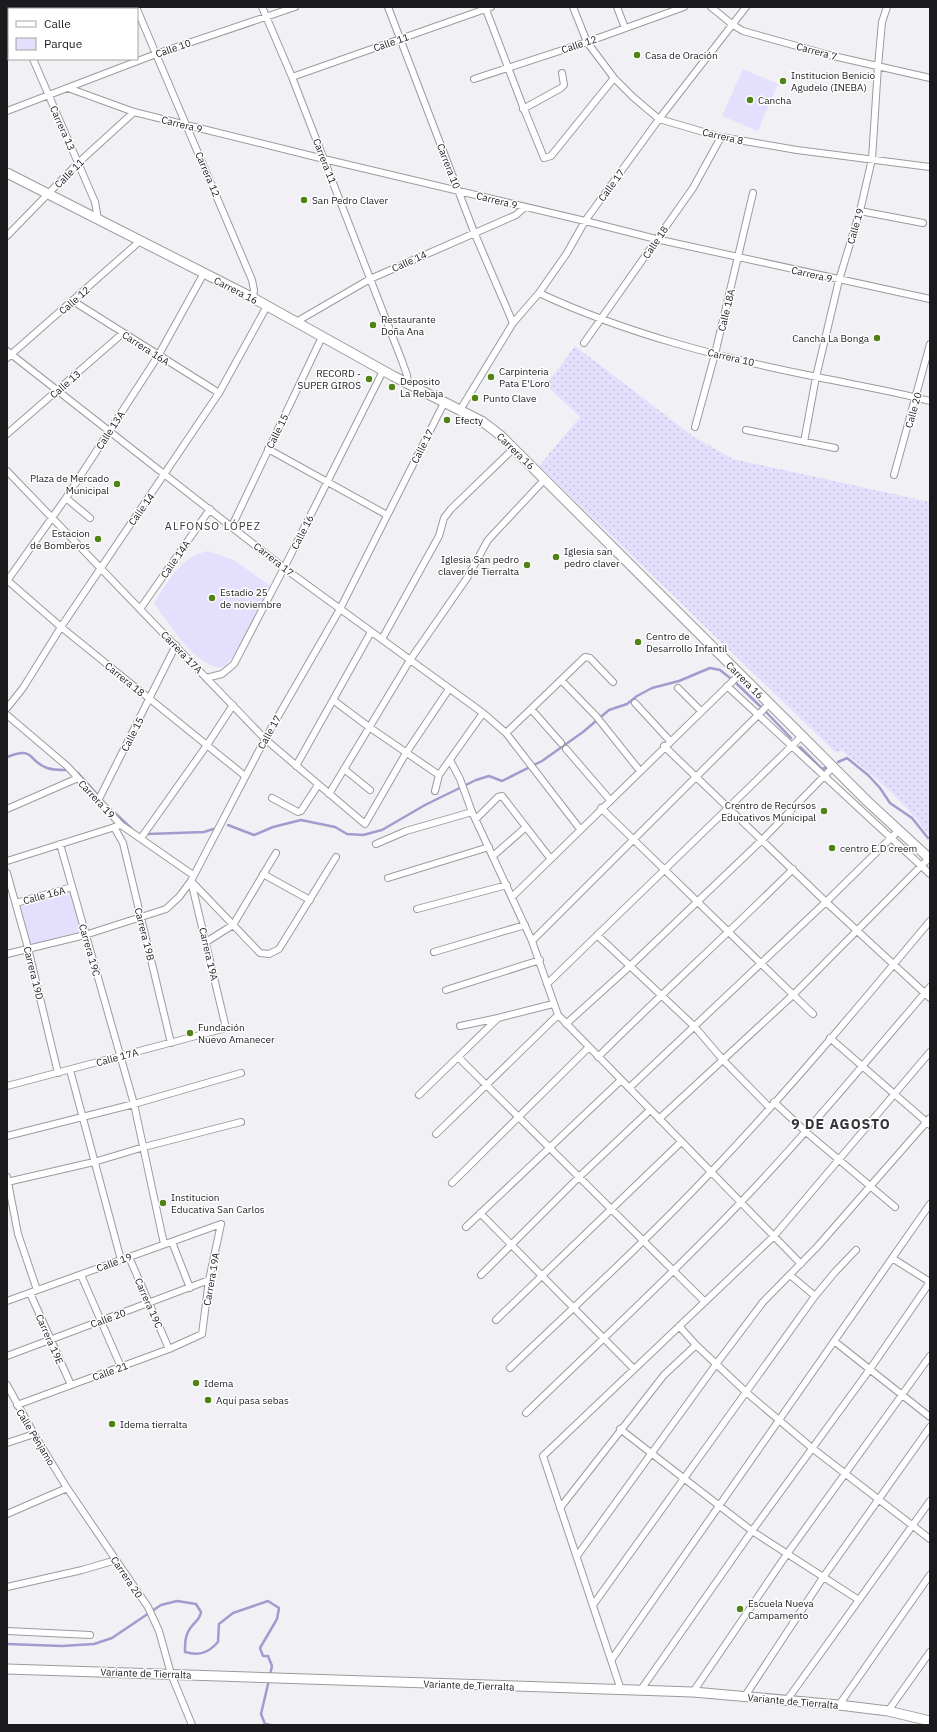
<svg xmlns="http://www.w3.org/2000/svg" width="937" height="1732" font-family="'IBM Plex Sans',sans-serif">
	<defs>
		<pattern id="grass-dots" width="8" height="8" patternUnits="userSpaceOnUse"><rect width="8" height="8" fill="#e4dffc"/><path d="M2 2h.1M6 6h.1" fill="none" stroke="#c3bfd8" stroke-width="1.8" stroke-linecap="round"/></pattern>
	</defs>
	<rect width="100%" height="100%" fill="#f1f1f5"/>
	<!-- grass -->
	<path fill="url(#grass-dots)" d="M 575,346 L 694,437 L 733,459 L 930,502 L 930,836 C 905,803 875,776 842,751 L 835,752 L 539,466 L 580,417 L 546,385 Z"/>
	<!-- green -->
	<path fill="#e4dffc" d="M 743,69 L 778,84 L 758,131 L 722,116 Z
		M 208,551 L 234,560 L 272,587 L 235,655 L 225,666 C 222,667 218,668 216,667 C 194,663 166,620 154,603 C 168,582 181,556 208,551 Z
		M 71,890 L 82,931 L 30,945 L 19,904 Z"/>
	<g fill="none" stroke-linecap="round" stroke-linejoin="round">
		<!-- stream -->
		<path stroke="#a39ace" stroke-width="2.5" d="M 736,683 L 761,707
			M 766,712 L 791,738
			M 800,747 L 822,769 L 825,768
			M 7,757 C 36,746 27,761 47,768 C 53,770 60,770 66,770
			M 838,762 L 847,758 L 868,775 L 880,788 L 890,803 L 912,818 L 928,838
			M 78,773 L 96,793
			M 115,813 L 134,831
			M 228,825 L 254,835 L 273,827 L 301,820 L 335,827 L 347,834 L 363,835 L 382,830 L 425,805 L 476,780 L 489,776 L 502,781 L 542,761 L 583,732 L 609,710 L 627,704 L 637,696 L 652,688 L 679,681 L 710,668 L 720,670 L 730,678
			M 148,834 L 204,832 L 213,829
			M 7,1644 L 62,1646 L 94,1644 L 112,1638 L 161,1605 L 177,1601 L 196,1604 L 201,1612 C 200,1619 196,1621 192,1626 C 185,1634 185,1642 185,1652 C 200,1656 208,1653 218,1642 L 219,1624 L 233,1613 L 268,1601 L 279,1608 L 277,1619 L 260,1648 L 263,1656 L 268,1656 L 272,1666 L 270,1675
			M 269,1680 L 261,1714 L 265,1724 L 271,1725"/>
		<defs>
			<path id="minor" d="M 136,7 L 252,280 L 254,290 L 253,298
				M 262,7 L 292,77 L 402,361 L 407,375 L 408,384
				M 388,7 L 474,232 L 513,323
				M 485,7 L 522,104 L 544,158 L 551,156 L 614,78
				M 573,7 L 587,42 L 614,78 L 633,97 L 659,119 L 721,137 L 797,150 L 930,167
				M 617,7 L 625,28
				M 711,7 L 733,25 L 743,31 L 829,55 L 930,78
				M 16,9 L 22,7
				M 7,13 L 9,12
				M 33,59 L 95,202 L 98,219
				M 292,77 L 491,7
				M 474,79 L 587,42 L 684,7
				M 68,88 L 134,112 L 324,159 L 585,221 L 656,239 L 930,299
				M 523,109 L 561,88 L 564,85 L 562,73
				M 7,111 L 156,54 L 295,7
				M 860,211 L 923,223
				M 7,236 L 78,163 L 134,112
				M 539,293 C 627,334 722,358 817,377 C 855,385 893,391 930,401
				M 73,301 L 219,393
				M 296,322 L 370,279 L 516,215 L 525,207
				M 584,343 L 693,188 L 721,137
				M 7,351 L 284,568 L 483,713 L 506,733 L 580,829
				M 7,358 L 140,241
				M 460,410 L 513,323 L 539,293 L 567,253 L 585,221 L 659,119 L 746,7
				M 695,427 L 715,354 L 753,193
				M 746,430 L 835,448
				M 7,434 L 123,333
				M 804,442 L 816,377 L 839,280 L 860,211 L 872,159 L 878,66 L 882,22 L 887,7
				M 268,449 L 387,515
				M 7,471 L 265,739 L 365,824 L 406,753 L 449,689
				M 894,475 L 930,344
				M 66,498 L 90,518
				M 232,526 L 322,337
				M 7,580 L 61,627 L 245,776
				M 7,581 L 66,498 L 158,356 L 204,273
				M 140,609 L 210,509
				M 382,639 L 439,536 L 444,518 L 451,509 L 514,448
				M 206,678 L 222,674 L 234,664 L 284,568 L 383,371
				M 562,681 L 596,716 L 640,771
				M 727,686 L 930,874
				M 678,688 L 701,711
				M 333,700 L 369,727 L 439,775
				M 635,703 L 670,741
				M 7,708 L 23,688 L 61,627 L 219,393 L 267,306
				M 531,709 L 561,743
				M 7,715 L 67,766 L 121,825 L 193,875
				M 506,733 L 585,657 L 590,658 L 613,682
				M 664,746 L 826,902 L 930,998
				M 566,749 L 610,800
				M 450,760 L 460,779 L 472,812 L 532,941 L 558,1015 L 801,1264
				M 296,766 L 371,632
				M 344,769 L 370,790
				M 435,791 L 439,775 L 483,713
				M 329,794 L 410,660 L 467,578 L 488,540 L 545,479
				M 272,798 L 298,812 L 301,811 L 318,785
				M 98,801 L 176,645
				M 601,808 L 813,1014
				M 7,809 L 78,778
				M 476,819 L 498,797 L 502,796 L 550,858
				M 114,827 L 123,843 L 171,1043
				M 141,838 L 207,745 L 233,705
				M 60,844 L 134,1104 L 164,1244
				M 376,844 L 406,831 L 472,812
				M 493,856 L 526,827
				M 7,861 L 118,826
				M 7,873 L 28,948 L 58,1073
				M 263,874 L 310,900
				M 388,878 L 489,847
				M 192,882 L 260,953 L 269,954 L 279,949 L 336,857
				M 512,897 L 740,674
				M 16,903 L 72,887
				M 417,909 L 507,885
				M 597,935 L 694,1026 L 723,1060 L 769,1107
				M 532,941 L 769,704
				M 206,942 L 233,925 L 276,853
				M 434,952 L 525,925
				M 7,954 L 85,935 L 166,909 L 179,897 L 191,881 L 265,739 L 340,609 L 444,403
				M 547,984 L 802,736
				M 446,990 L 540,960
				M 566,1024 L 630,966 L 762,840 L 833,767
				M 460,1026 L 498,1018 L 553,1004
				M 830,1038 L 930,1125
				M 458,1057 L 705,1302
				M 598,1057 C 662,993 729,933 793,869
				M 70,1070 L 121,1260
				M 7,1086 L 226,1028 L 191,881
				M 629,1088 L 828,900 L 899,830
				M 419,1095 L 498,1018
				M 774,1102 L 806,1132 L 895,1207
				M 659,1119 L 794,994 L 929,858
				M 436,1134 L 558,1015
				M 7,1136 L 134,1104 L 241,1073
				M 7,1177 L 18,1234 L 37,1290
				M 7,1182 L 94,1162 L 144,1147 L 241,1122
				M 452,1183 L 589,1047
				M 480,1213 L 634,1369
				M 466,1227 L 621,1080
				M 172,1242 L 190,1288
				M 129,1257 L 169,1349
				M 892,1258 L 930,1282
				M 81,1275 L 121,1367
				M 481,1275 L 579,1177 L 650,1110
				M 790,1275 L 815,1296
				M 30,1293 L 71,1385
				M 7,1301 L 221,1224
				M 496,1320 L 681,1142
				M 679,1326 L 696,1345 L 747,1393 L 812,1448 L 930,1539
				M 834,1341 L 930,1417
				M 7,1356 L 209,1280
				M 510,1368 C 577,1304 647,1240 711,1172 C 787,1092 859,1006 930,921
				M 7,1385 L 34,1434 L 67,1488 L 148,1607 L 159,1631 L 171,1674 L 192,1725
				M 17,1405 L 169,1349 L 202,1334 L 209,1280 L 221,1224
				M 526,1413 C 598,1343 672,1275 741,1202 C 807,1133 868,1059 930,987
				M 620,1429 L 752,1531 L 859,1600
				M 7,1443 L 34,1434
				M 560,1508 L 664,1375 L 696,1345
				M 7,1514 L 67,1488
				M 577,1556 L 717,1363 L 763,1302 L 817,1247 L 930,1118
				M 7,1587 L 82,1570 L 116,1560
				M 593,1605 L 815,1296 L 835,1272 L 856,1250
				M 7,1631 L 90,1635
				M 612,1659 L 930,1204
				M 621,1690 L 543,1456 L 774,1236 L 930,1052
				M 640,1691 L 752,1531 L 870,1369 L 930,1282
				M 693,1692 L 787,1554 L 930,1356
				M 745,1696 L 824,1576 L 930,1427
				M 787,1700 L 930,1501
				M 839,1705 L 930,1575
				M 888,1711 L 930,1652"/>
			<path id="secondary" d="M 7,173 L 253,298 L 393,376 L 483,422 L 500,435 L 802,736 L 867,801 L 930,859
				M 7,1669 L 693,1692 L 839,1705 L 888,1711 L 930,1721"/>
		</defs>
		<!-- minor casing -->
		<use href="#minor" stroke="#9b9b9f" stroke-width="8"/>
		<!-- secondary casing -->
		<use href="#secondary" stroke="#9b9b9f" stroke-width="11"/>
		<!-- minor -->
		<use href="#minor" stroke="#fff" stroke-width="6"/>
		<!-- secondary -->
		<use href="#secondary" stroke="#fff" stroke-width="9"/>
	</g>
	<!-- markers -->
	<g fill="#508216" stroke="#fff" stroke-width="1.5">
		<circle cx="637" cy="55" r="4"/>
		<circle cx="783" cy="81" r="4"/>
		<circle cx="750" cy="100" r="4"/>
		<circle cx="304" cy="200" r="4"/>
		<circle cx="373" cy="325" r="4"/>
		<circle cx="877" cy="338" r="4"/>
		<circle cx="491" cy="377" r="4"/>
		<circle cx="369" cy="379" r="4"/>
		<circle cx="392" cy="387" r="4"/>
		<circle cx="475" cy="398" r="4"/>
		<circle cx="447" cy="420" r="4"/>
		<circle cx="117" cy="484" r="4"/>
		<circle cx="98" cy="539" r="4"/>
		<circle cx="556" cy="557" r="4"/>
		<circle cx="527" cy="565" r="4"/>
		<circle cx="212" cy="598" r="4"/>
		<circle cx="638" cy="642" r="4"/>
		<circle cx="824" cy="811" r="4"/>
		<circle cx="832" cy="848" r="4"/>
		<circle cx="190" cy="1033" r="4"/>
		<circle cx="163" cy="1203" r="4"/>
		<circle cx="196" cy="1383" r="4"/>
		<circle cx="208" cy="1400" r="4"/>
		<circle cx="112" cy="1424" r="4"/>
		<circle cx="740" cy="1609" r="4"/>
	</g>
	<g text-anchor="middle" stroke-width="3" stroke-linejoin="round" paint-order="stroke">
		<!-- street labels -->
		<g font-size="10" fill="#1b1b1d" stroke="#fff">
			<text transform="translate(391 42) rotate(-19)" y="4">Calle 11</text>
			<text transform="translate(579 44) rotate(-18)" y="4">Calle 12</text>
			<text transform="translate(173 48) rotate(-19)" y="4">Calle 10</text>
			<text transform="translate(817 51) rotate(15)" y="4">Carrera 7</text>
			<text transform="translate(182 124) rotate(14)" y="4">Carrera 9</text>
			<text transform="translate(63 128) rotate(66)" y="4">Carrera 13</text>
			<text transform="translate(723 136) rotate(13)" y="4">Carrera 8</text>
			<text transform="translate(325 161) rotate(69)" y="4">Carrera 11</text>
			<text transform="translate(449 166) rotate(69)" y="4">Carrera 10</text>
			<text transform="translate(69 173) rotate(-45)" y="4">Calle 11</text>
			<text transform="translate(208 174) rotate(67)" y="4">Carrera 12</text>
			<text transform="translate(611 185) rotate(-54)" y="4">Calle 17</text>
			<text transform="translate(497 200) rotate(14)" y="4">Carrera 9</text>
			<text transform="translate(855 226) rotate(-74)" y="4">Calle 19</text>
			<text transform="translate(655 242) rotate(-56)" y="4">Calle 18</text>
			<text transform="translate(409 261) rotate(-24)" y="4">Calle 14</text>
			<text transform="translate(812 274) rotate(13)" y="4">Carrera 9</text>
			<text transform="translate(236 290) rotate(27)" y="4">Carrera 16</text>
			<text transform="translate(74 300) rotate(-41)" y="4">Calle 12</text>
			<text transform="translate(726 310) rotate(-76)" y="4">Calle 18A</text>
			<text transform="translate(146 348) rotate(33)" y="4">Carrera 16A</text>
			<text transform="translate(731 357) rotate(13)" y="4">Carrera 10</text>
			<text transform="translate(65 384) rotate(-41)" y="4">Calle 13</text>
			<text transform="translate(913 410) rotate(-74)" y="4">Calle 20</text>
			<text transform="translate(110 430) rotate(-57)" y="4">Calle 13A</text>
			<text transform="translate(277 431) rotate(-64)" y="4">Calle 15</text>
			<text transform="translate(422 446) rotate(-63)" y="4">Calle 17</text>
			<text transform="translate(516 451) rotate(44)" y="4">Carrera 16</text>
			<text transform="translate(141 509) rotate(-55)" y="4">Calle 14</text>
			<text transform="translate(302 532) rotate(-63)" y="4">Calle 16</text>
			<text transform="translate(175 559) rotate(-55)" y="4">Calle 14A</text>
			<text transform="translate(274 559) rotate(38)" y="4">Carrera 17</text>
			<text transform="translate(182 652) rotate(46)" y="4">Carrera 17A</text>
			<text transform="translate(125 679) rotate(39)" y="4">Carrera 18</text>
			<text transform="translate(745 680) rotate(45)" y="4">Carrera 16</text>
			<text transform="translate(269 732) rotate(-61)" y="4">Calle 17</text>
			<text transform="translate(132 734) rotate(-63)" y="4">Calle 15</text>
			<text transform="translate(97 799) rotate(47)" y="4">Carrera 19</text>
			<text transform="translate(44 895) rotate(-15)" y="4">Calle 16A</text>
			<text transform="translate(145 934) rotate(76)" y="4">Carrera 19B</text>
			<text transform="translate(90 950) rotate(74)" y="4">Carrera 19C</text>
			<text transform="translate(209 954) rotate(77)" y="4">Carrera 19A</text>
			<text transform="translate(34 973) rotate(76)" y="4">Carrera 19D</text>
			<text transform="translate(117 1057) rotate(-15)" y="4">Calle 17A</text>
			<text transform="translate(114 1262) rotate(-20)" y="4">Calle 19</text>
			<text transform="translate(211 1279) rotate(-80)" y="4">Carrera 19A</text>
			<text transform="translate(149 1303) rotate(66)" y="4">Carrera 19C</text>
			<text transform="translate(108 1318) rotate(-20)" y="4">Calle 20</text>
			<text transform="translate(50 1339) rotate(66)" y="4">Carrera 19E</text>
			<text transform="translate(110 1371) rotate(-20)" y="4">Calle 21</text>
			<text transform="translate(36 1437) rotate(59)" y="4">Calle Pénjamo</text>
			<text transform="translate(127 1577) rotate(56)" y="4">Carrera 20</text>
			<text transform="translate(146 1673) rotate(2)" y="4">Variante de Tierralta</text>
			<text transform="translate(469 1685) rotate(2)" y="4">Variante de Tierralta</text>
			<text transform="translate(793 1701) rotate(5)" y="4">Variante de Tierralta</text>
		</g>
		<!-- poi labels -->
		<g font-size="10" fill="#1b1b1d" stroke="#fff" text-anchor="start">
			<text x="645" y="59">Casa de Oración</text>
			<text x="791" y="79">Institucion Benicio<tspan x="791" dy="12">Agudelo (INEBA)</tspan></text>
			<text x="758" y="104">Cancha</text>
			<text x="312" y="204">San Pedro Claver</text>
			<text x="381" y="323">Restaurante<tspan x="381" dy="12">Doña Ana</tspan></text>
			<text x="869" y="342" text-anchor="end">Cancha La Bonga</text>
			<text x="499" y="375">Carpinteria<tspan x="499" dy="12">Pata E'Loro</tspan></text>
			<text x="361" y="377" text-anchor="end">RECORD -<tspan x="361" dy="12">SUPER GIROS</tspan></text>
			<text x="400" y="385">Deposito<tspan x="400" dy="12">La Rebaja</tspan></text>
			<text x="483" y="402">Punto Clave</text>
			<text x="455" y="424">Efecty</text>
			<text x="109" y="482" text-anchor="end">Plaza de Mercado<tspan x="109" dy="12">Municipal</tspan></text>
			<text x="90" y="537" text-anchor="end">Estacion<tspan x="90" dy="12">de Bomberos</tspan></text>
			<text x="564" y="555">Iglesia san<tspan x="564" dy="12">pedro claver</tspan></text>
			<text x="519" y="563" text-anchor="end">Iglesia San pedro<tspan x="519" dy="12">claver de Tierralta</tspan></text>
			<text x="220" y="596">Estadio 25<tspan x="220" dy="12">de noviembre</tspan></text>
			<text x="646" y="640">Centro de<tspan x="646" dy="12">Desarrollo Infantil</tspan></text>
			<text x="816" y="809" text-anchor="end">Crentro de Recursos<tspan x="816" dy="12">Educativos Municipal</tspan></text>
			<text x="840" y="852">centro E.D creem</text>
			<text x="198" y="1031">Fundación<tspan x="198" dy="12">Nuevo Amanecer</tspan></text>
			<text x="171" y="1201">Institucion<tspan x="171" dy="12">Educativa San Carlos</tspan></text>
			<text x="204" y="1387">Idema</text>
			<text x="216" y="1404">Aquí pasa sebas</text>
			<text x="120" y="1428">Idema tierralta</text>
			<text x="748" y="1607">Escuela Nueva<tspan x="748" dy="12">Campamento</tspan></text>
		</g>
		<!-- neighbourhood labels -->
		<g font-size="11" letter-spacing="1" fill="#363539" stroke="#fff">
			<text x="213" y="530">ALFONSO LÓPEZ</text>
		</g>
		<!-- district labels -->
		<g font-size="14" font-weight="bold" letter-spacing="1" fill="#363539" stroke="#fff">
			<text x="841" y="1129">9 DE AGOSTO</text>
		</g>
	</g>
	<!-- border -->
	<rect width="937" height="1732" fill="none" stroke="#1b1b1d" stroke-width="16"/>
	<!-- legend -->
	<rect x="8" y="8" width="130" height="52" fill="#ffffff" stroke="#a4a4a5"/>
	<rect x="16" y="21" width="20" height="6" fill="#ffffff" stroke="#a4a4a5"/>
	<text x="44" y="28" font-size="12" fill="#1b1b1d">Calle</text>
	<rect x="16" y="38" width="20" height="12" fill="#e4dffc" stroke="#a4a4a5"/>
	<text x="44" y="48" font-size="12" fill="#1b1b1d">Parque</text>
</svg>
